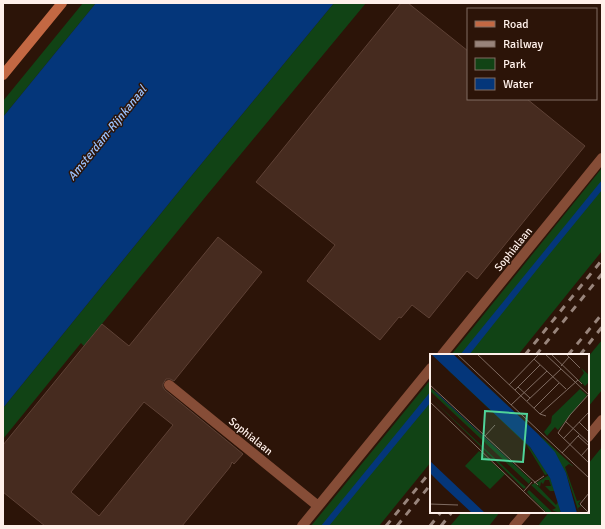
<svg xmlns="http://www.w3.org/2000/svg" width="605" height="529" font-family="Signika,sans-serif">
	<rect width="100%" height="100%" fill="#2c1408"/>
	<!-- green -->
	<path fill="#114315" d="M 83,3 L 96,3 L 3,117 L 3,101 Z
		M 334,3 L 366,3 L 207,195 L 84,346 L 81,343 L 3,439 L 3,408 L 188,180 Z
		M 602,168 L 602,251 L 518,355 L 451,355 Z
		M 602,340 L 602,390 L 588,407 L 588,357 Z
		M 431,379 L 431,462 L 379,526 L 311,526 Z
		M 602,447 L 602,526 L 538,526 L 549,512 L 588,512 L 588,464 Z
		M 462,512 L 500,512 L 489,526 L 450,526 Z"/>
	<!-- water -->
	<path fill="#04367a" d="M 96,3 L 334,3 L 188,180 L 3,408 L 3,117 Z
		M 602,180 L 602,190 L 543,262 L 469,355 L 460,355 Z
		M 431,391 L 431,402 C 397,443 363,484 329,526 L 321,526 Z"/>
	<!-- building -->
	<path fill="#462b1f" stroke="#5e4135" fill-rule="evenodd" d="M 401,3 L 408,3 L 468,51 L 468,99 L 527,99 L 585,146 L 477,279 L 467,271 L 429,318 L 412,305 L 401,318 L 399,317 L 380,340 L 307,281 L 335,245 L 256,182 Z
		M 218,237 L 262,272 L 174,381 L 170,379 L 166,379 L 163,384 L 163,387 L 165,390 L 243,454 L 234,464 L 232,462 L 230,467 L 182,526 L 45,526 L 3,492 L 3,445 L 102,324 L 129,346 ZM 144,402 L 173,425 L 99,516 L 71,492 Z"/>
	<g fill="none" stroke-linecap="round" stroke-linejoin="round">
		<!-- minor -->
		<path stroke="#864d37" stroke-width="10" d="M 442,355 L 602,158
			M 169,385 L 318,506
			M 588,437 L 602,420
			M 302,526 L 431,368
			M 514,526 L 526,512"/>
		<!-- secondary -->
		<path stroke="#c36843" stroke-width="10" d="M 3,75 L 62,3"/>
		<!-- rail -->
		<path stroke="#98847b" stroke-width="3" stroke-dasharray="7 7" stroke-linecap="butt" d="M 525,355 L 602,260
			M 536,355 L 602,274
			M 568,355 L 602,314
			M 580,355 L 602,327
			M 386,526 L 431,471
			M 397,526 L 431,484
			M 430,526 L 441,512
			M 441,526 L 452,512"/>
	</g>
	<g text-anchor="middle" stroke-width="3" stroke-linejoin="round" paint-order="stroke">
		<!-- street labels -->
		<g font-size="11" fill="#fff0ea" stroke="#2c1408">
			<text transform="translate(513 249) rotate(-51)" y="4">Sophialaan</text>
			<text transform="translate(251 436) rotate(39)" y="4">Sophialaan</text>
		</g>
		<!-- water labels -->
		<g font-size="12" font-style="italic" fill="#9bc2fd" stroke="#2c1408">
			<text transform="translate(107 133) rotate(-51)" y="4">Amsterdam-Rijnkanaal</text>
		</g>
	</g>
	<!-- overview -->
	<g transform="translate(430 354)">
		<rect width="159" height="159" fill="#2c1408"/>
		<path d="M 23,0 L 144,113 L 139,110 L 135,113 L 147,147 L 151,146 L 148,150 L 151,152 L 148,154 L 149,159 L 136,119 L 110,81 ZM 151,14 L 159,21 L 159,28 L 155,32 L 149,26 L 154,19 ZM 18,16 L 19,16 L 95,86 L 118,120 L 115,121 L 96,90 ZM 0,33 L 101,126 L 99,130 L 0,37 ZM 150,35 L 157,41 L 128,76 L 125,73 L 117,82 L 114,78 L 121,69 L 122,62 ZM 0,43 L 91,129 L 96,133 L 94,135 ZM 49,97 L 75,120 L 60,135 L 35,112 ZM 119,121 L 127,142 L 131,159 L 124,157 L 122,156 L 126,154 L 101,131 L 105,129 L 126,151 L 128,148 L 125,137 L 120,137 L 115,132 L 121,132 L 119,126 L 115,126 L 113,130 L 111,128 L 110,133 L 106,129 ZM 99,136 L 120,156 L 123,159 L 117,159 L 101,143 L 97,138 Z" fill="#114315"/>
		<path d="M 1,0 L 23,0 L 108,80 L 125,98 L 136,119 L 147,159 L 131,159 L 120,124 L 100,93 ZM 4,37 L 7,39 L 99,125 L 6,39 ZM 0,107 L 55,159 L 42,159 L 15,134 L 0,119 Z" fill="#04367a"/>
		<path fill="none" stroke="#806c62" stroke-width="1" d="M 27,0 L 159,124M 47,0 L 110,60 L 116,62M 115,0 L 159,41M 121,0 L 152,30M 136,0 L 150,14M 104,5 L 136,35M 131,12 L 139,3M 0,31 L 108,131M 79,31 L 109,0M 88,33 L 100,44M 85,36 L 110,11M 159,40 L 140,61 L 128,79 L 159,109M 97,47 L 131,15M 0,48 L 116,159M 81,51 L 117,17M 104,54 L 129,29M 110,60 L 148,26M 135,67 L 159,89M 149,68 L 159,78M 55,82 L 65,71M 148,82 L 159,92M 133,85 L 159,58M 132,99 L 149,81M 151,102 L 159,93M 104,129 L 114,122M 94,137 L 102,128M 0,150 L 28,151M 159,159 L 150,150 L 159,139"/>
		<path fill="#4fd399" fill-opacity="0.15" stroke="#4fd399" stroke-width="2" d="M 55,57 L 97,60 L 93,108 L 52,105 Z"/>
		<rect width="159" height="159" fill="none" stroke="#fff0ea" stroke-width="2"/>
	</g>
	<!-- border -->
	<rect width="605" height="529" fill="none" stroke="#fff0ea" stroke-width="8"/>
	<!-- legend -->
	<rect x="467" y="8" width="130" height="92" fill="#2c1408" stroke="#806c62"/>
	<rect x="475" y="21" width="20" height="6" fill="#c36843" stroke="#806c62"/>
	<text x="503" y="28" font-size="12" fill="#fff0ea">Road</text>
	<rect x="475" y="41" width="20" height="6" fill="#98847b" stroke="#806c62"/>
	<text x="503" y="48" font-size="12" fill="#fff0ea">Railway</text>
	<rect x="475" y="58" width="20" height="12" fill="#114315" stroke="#806c62"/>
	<text x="503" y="68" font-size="12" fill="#fff0ea">Park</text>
	<rect x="475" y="78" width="20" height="12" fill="#04367a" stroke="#806c62"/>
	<text x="503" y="88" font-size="12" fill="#fff0ea">Water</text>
</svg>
